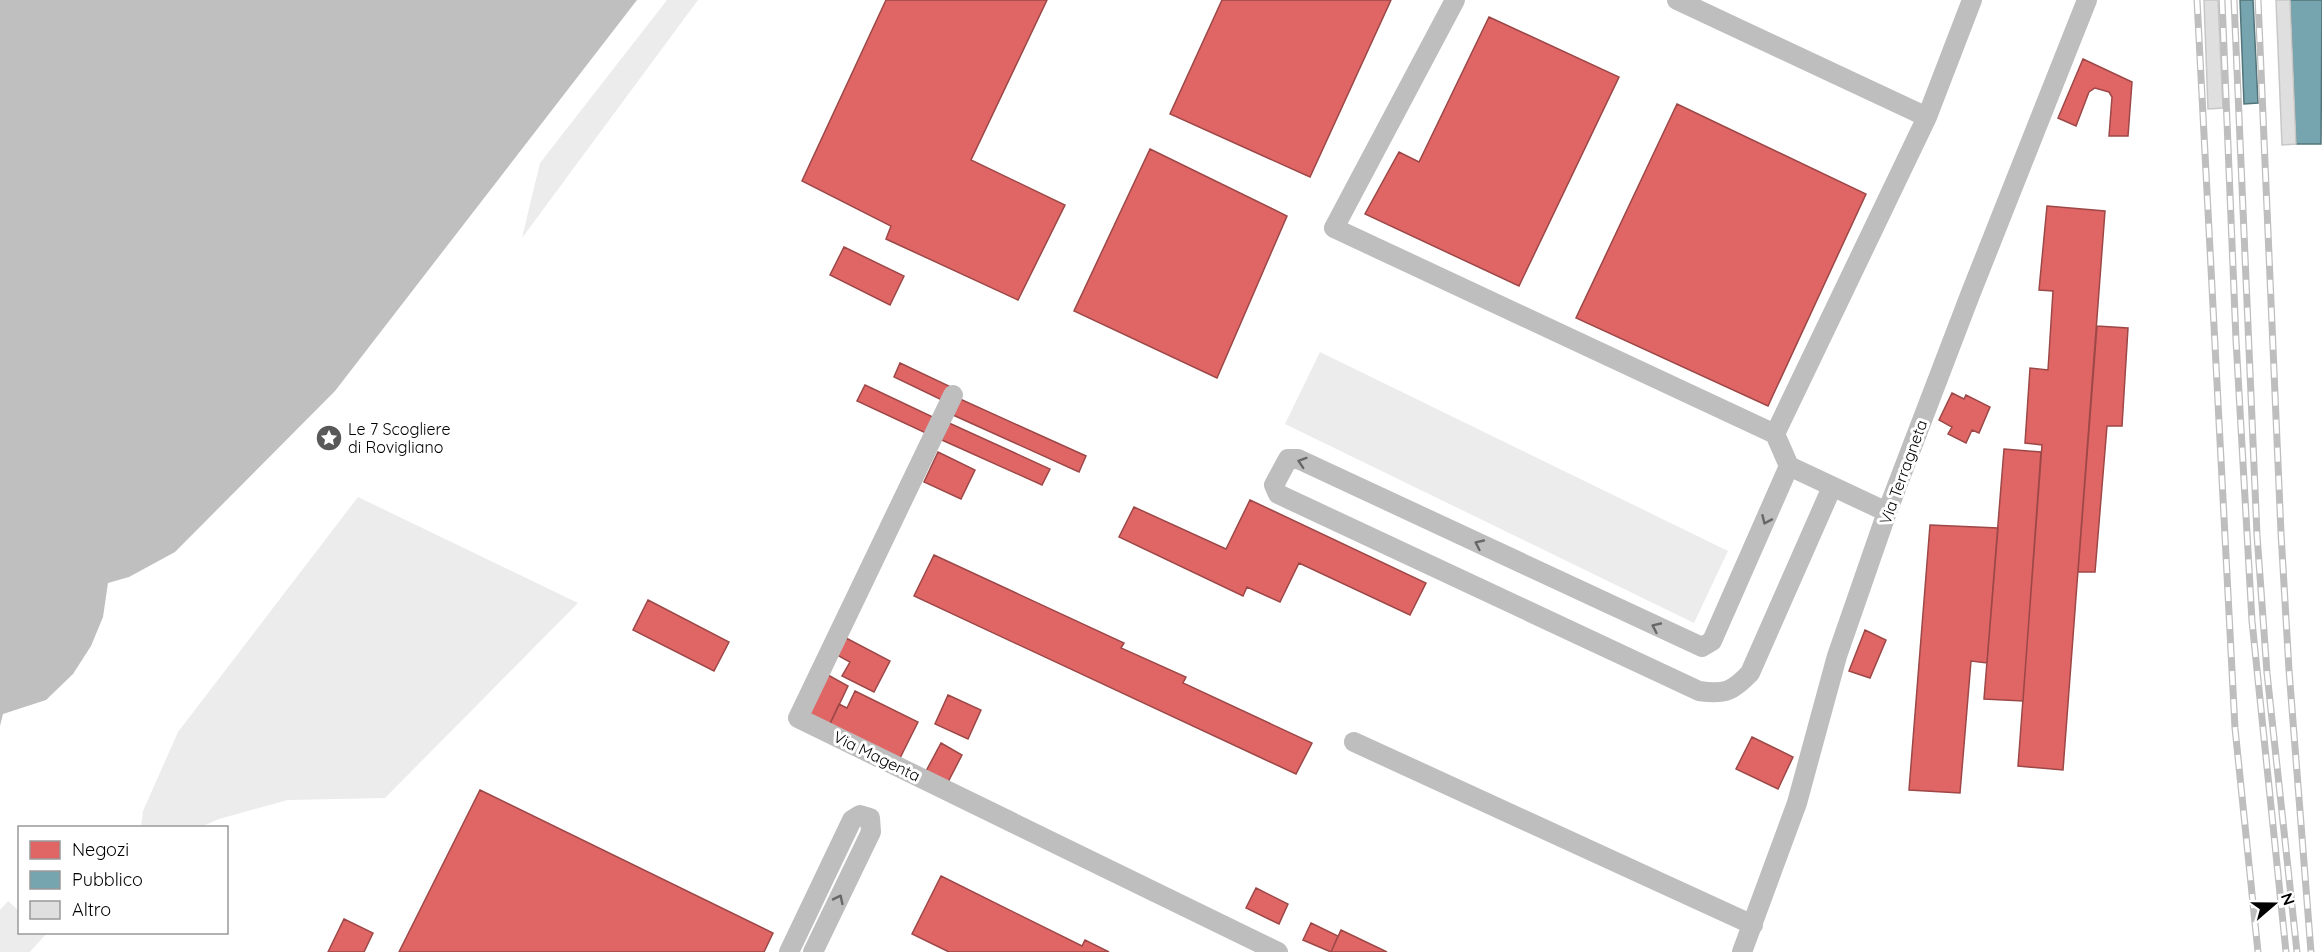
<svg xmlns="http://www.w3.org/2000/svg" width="2322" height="952" font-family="Quicksand,sans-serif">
	<rect width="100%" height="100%" fill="#fff"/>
	<!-- green -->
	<path fill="#ececec" d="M 667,0 L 698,0 L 522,238 L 540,163 Z
		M 1320,352 L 1728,551 L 1694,623 L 1285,424 Z
		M 358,497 L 578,603 L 385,798 L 288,800 L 219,819 L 201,827 L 141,827 L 143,811 L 178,732 Z
		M 8,901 L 19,911 L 20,932 L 46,934 L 30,952 L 0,952 L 0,910 Z"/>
	<!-- water -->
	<path fill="#bfbfbf" d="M 0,0 L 637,0 L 335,391 L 175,552 L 129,577 L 108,583 L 103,617 L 91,646 L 73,674 L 46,700 L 3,714 L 0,726 Z"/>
	<!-- shops -->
	<path fill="#e06666" stroke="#9d4747" stroke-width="1.5" d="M 886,0 L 1047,0 L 971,160 L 1065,205 L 1018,300 L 886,239 L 891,226 L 802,181 Z
		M 1222,0 L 1391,0 L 1310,177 L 1170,114 Z
		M 1489,17 L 1619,77 L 1519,286 L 1365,214 L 1399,152 L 1419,162 Z
		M 2083,59 L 2132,82 L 2128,136 L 2109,136 L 2112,97 L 2109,92 L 2095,88 L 2089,92 L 2076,126 L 2058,118 Z
		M 1677,104 L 1866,194 L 1768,406 L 1576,318 Z
		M 1150,149 L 1287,216 L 1217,378 L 1074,311 Z
		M 2047,206 L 2105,211 L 2063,770 L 2018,766 L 2042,445 L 2025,443 L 2030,368 L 2048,370 L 2053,291 L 2039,290 Z
		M 844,247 L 904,276 L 890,305 L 830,275 Z
		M 2097,326 L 2128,328 L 2122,426 L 2107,426 L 2095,572 L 2078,572 Z
		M 900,363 L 951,387 L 944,401 L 894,377 Z
		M 865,385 L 935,418 L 928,434 L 857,401 Z
		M 1952,393 L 1964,399 L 1966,395 L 1990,407 L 1979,433 L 1972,430 L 1966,443 L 1948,434 L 1952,427 L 1939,420 Z
		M 960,399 L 1086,456 L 1079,472 L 953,415 Z
		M 949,423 L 1050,469 L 1042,485 L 942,440 Z
		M 2004,449 L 2041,452 L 2023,701 L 1984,699 Z
		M 938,452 L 975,470 L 961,499 L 924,482 Z
		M 1250,500 L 1426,583 L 1410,615 L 1299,563 L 1280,602 L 1247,587 L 1243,596 L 1119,537 L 1134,507 L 1226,549 Z
		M 1930,525 L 1998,528 L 1987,663 L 1971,661 L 1960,793 L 1909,790 Z
		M 934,555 L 1124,643 L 1121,648 L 1186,677 L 1183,683 L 1312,743 L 1296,774 L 914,596 Z
		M 648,600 L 729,642 L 714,671 L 633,630 Z
		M 1865,630 L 1886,640 L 1870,678 L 1849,671 Z
		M 846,638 L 890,661 L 874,692 L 842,676 L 850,662 L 837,655 Z
		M 828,675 L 848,686 L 829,726 L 806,716 Z
		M 855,691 L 918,722 L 899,760 L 829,726 L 839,704 L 847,708 Z
		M 948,695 L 981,710 L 968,739 L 935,724 Z
		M 1752,737 L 1793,757 L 1778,789 L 1736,769 Z
		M 941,743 L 962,755 L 947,784 L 925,773 Z
		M 480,790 L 773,933 L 764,952 L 399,952 Z
		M 941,876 L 1082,946 L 1085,940 L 1109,952 L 949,952 L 912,934 Z
		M 1256,888 L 1288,904 L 1279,924 L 1246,908 Z
		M 344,919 L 373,933 L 364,952 L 328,952 Z
		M 1311,923 L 1338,936 L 1331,952 L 1303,940 Z
		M 1341,930 L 1387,952 L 1331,952 Z"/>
	<!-- public -->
	<path fill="#76a5af" stroke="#53747a" stroke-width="1.5" d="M 2240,0 L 2253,0 L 2258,103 L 2244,104 Z
		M 2290,0 L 2322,0 L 2321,144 L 2296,144 Z"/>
	<!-- building -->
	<path fill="#dfdfdf" stroke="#c7c7c7" stroke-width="1.5" d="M 2204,0 L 2218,0 L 2223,108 L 2208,109 Z
		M 2276,0 L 2290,0 L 2296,144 L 2282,145 Z"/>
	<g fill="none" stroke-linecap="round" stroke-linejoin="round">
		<!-- minor -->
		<path stroke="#bebebe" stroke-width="20" d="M 1455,0 L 1334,228 L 1775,434 L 1789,466 L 1887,512
			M 1677,0 L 1927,117 L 1775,434
			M 1927,117 L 1972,0
			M 953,395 L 798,718 L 1278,952
			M 1789,466 L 1712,641 L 1702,647 L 1298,459 L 1288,459 L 1274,485 L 1278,494 L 1699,691 C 1725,695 1733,691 1750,673 L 1832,487
			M 1354,742 L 1753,925
			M 789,952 L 852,820 L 860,815 L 870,818 L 871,832 L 813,952
			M 1742,952 L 1797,803 L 1837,656 L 1887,512 L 1970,295 L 2087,0"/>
		<defs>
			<path id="rail" d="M 2197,0 L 2235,728 L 2258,952
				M 2222,0 L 2236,340 L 2252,621 L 2286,952
				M 2234,0 L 2257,535 L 2267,673 L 2297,952
				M 2258,0 L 2281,533 L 2289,670 L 2311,952"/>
		</defs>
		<!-- rail casing -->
		<use href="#rail" stroke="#bebebe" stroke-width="7"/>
		<!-- rail -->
		<use href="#rail" stroke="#fff" stroke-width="4.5" stroke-dasharray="14" stroke-linecap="butt"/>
	</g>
	<!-- one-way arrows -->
	<defs><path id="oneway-chevron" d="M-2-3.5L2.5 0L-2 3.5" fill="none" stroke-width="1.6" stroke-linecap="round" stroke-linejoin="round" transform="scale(1.5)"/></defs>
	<g stroke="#686868">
		<use href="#oneway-chevron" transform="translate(1302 462) rotate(-162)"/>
		<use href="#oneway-chevron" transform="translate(1766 520) rotate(114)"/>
		<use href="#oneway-chevron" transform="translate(1479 544) rotate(-155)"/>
		<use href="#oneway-chevron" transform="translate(1656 627) rotate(-155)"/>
		<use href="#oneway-chevron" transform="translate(839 899) rotate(-64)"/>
	</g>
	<!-- icons -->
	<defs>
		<symbol id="sight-disc" viewBox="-11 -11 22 22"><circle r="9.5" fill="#595959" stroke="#fff"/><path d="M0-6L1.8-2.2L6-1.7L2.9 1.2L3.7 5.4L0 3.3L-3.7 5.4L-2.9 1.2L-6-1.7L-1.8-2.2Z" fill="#fff"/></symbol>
	</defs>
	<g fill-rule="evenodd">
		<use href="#sight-disc" x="314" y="423" width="30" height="30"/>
	</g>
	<g text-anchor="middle" stroke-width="6" stroke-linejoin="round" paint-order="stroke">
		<!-- poi labels -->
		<g font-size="16" fill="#000" stroke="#fff" text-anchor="start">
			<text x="348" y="435">Le 7 Scogliere<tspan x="348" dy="18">di Rovigliano</tspan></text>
		</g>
		<!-- street labels -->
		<g font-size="16" fill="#000" stroke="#fff">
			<text transform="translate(1903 472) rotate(-70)" y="6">Via Terragneta</text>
			<text transform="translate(877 756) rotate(26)" y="6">Via Magenta</text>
		</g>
	</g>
	<!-- legend -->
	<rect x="18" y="826" width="210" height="108" fill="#ffffff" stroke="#999999" stroke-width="1.5"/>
	<rect x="30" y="841" width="30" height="18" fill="#e06666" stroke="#999999" stroke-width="1.5"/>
	<text x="72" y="856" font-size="18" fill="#000000">Negozi</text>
	<rect x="30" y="871" width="30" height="18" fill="#76a5af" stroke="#999999" stroke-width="1.5"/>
	<text x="72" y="886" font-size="18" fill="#000000">Pubblico</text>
	<rect x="30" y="901" width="30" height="18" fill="#dfdfdf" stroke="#999999" stroke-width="1.5"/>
	<text x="72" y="916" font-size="18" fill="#000000">Altro</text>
	<!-- north arrow -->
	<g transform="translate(2274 904) rotate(70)" stroke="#ffffff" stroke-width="4.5" paint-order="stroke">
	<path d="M0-4.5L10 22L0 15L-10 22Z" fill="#000000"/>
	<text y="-9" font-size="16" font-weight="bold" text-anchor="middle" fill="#000000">N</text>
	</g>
</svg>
